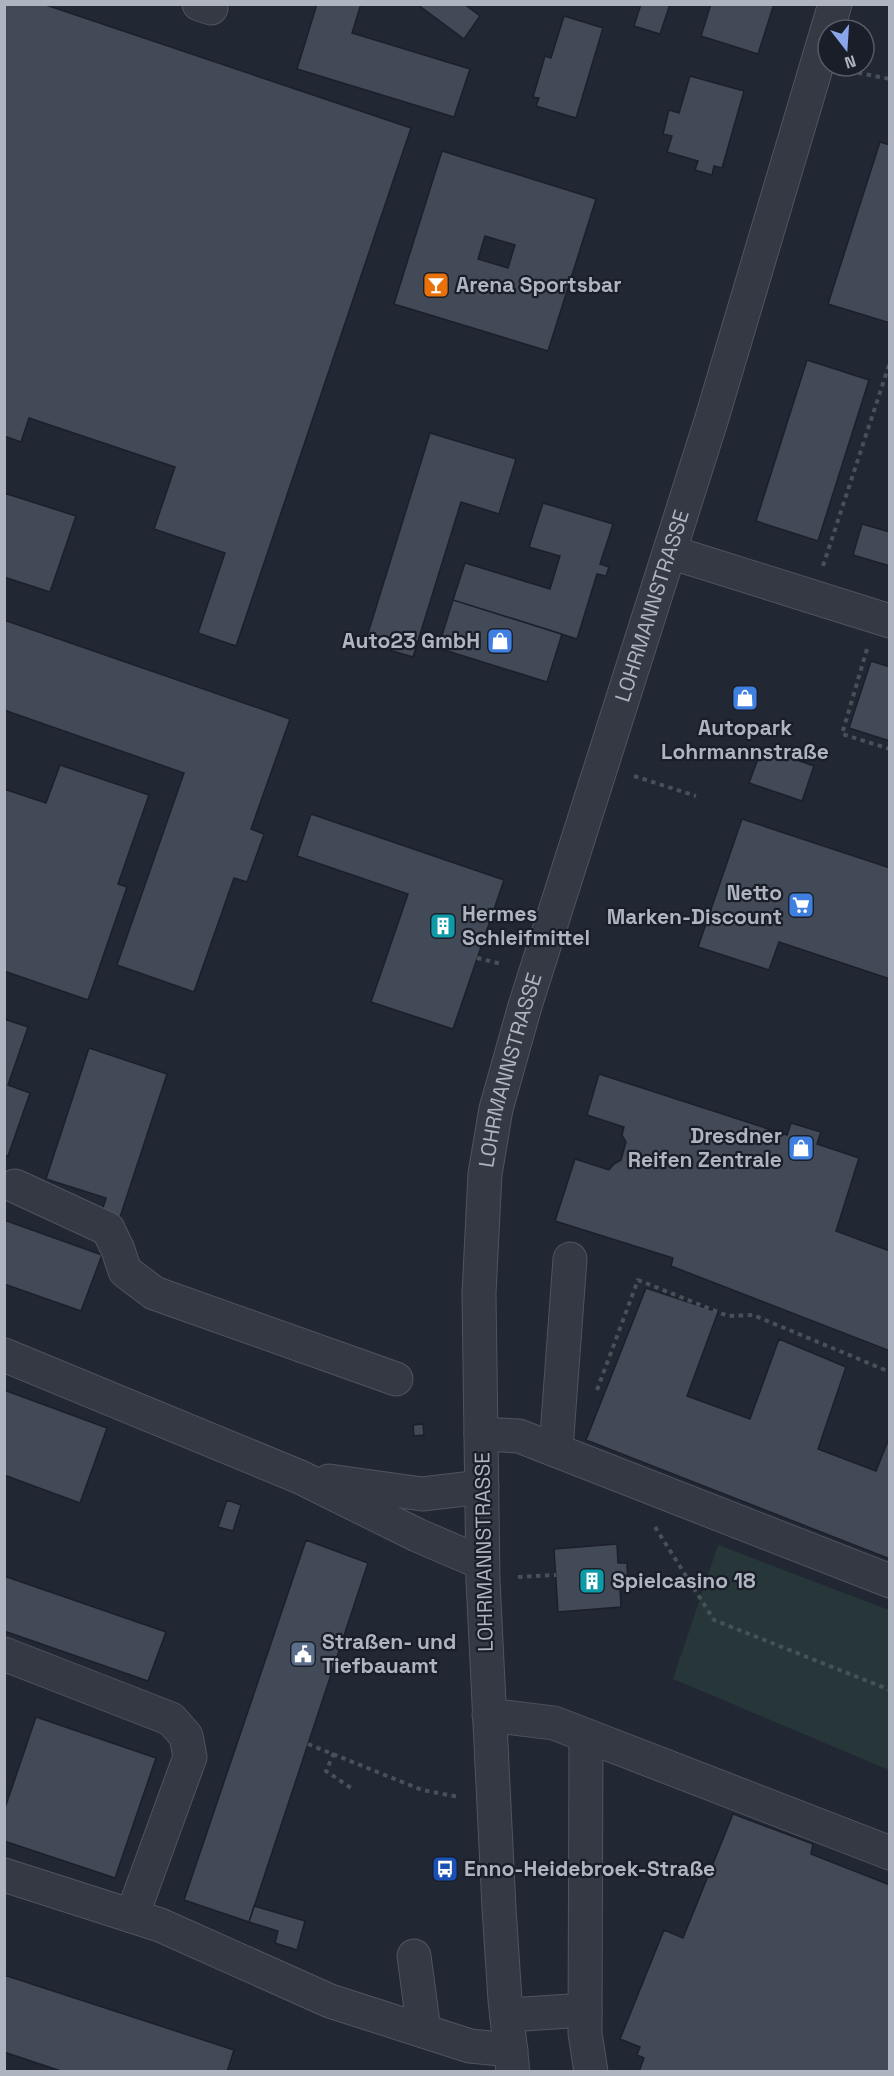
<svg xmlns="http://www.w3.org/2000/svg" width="894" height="2076" font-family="'Space Grotesk',sans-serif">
	<rect width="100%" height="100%" fill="#212733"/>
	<!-- green -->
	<path fill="#273638" d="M 718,1545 L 889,1610 L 889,1770 L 673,1679 Z"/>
	<!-- building -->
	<path fill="#434a57" stroke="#1c202a" stroke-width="1.5" fill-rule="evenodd" d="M 4,4 L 43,4 L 411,128 L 236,646 L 198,633 L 225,553 L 154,529 L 175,467 L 29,418 L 21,442 L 4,436 Z
		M 317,4 L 361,4 L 352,33 L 470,69 L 454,117 L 297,69 Z
		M 417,4 L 464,4 L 480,16 L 464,39 Z
		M 641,4 L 670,4 L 660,34 L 634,26 Z
		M 711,4 L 774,4 L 758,54 L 701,36 Z
		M 564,16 L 603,28 L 576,118 L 536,106 L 539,98 L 533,97 L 545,56 L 551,58 Z
		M 690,76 L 744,91 L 722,168 L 714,166 L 712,175 L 695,170 L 698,161 L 667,152 L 672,136 L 663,134 L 669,110 L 679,113 Z
		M 880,142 L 890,145 L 890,323 L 828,304 Z
		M 442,151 L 596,199 L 548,351 L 394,304 ZM 485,236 L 515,245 L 508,268 L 478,259 Z
		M 807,360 L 869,380 L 818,541 L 756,521 Z
		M 430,433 L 516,459 L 499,514 L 461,502 L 413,657 L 365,643 Z
		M 4,493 L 76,516 L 50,592 L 4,577 Z
		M 543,503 L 613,524 L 600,564 L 609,567 L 606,576 L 597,574 L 577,639 L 453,600 L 465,563 L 550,589 L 560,556 L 529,547 Z
		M 862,524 L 890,532 L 890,566 L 853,555 Z
		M 453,600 L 562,634 L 547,682 L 438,648 Z
		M 4,620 L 290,719 L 251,829 L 264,834 L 247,882 L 234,878 L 194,992 L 117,965 L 184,773 L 4,710 Z
		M 871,661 L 890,667 L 890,741 L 849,728 Z
		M 762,748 L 814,766 L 802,801 L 749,783 Z
		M 60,765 L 149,795 L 118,884 L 127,887 L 88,1000 L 4,971 L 4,789 L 46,803 Z
		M 311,814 L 504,880 L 453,1029 L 371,1002 L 408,894 L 297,856 Z
		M 742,819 L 890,868 L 890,979 L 779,942 L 769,970 L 698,947 Z
		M 4,1019 L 28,1027 L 8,1085 L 30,1093 L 8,1156 L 4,1155 Z
		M 89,1048 L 167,1074 L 120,1217 L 102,1211 L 106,1198 L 46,1179 Z
		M 599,1074 L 787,1135 L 791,1123 L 821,1132 L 817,1144 L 859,1158 L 836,1231 L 890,1251 L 890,1351 L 671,1266 L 673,1258 L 555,1221 L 575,1159 L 609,1170 L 614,1164 L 621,1160 L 626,1142 L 622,1135 L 624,1127 L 587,1115 Z
		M 4,1220 L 102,1255 L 81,1311 L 4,1284 Z
		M 646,1288 L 718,1312 L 687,1396 L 750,1419 L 779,1339 L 846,1367 L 818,1449 L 876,1471 L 890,1436 L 890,1559 L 586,1440 Z
		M 4,1390 L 107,1428 L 80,1503 L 4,1475 Z
		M 423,1424 L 424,1435 L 414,1436 L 413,1425 Z
		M 227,1500 L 241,1505 L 233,1531 L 218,1527 Z
		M 306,1540 L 368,1563 L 249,1922 L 184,1900 Z
		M 617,1544 L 618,1563 L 627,1563 L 628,1587 L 620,1588 L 621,1607 L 558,1612 L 554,1549 Z
		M 4,1576 L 166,1632 L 148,1681 L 4,1631 Z
		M 36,1717 L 156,1758 L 115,1878 L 4,1841 L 4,1811 Z
		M 733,1814 L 813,1844 L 811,1854 L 890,1885 L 890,2072 L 639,2072 L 644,2058 L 637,2055 L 640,2047 L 620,2039 L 664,1930 L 683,1938 Z
		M 254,1906 L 305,1921 L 297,1950 L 275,1943 L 278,1931 L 249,1922 Z
		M 4,1975 L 234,2050 L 227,2072 L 64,2072 L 4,2052 Z"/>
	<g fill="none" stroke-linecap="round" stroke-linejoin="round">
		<defs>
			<g id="minor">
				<path d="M 199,4 L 211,8"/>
				<path d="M 670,552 L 890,621"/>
				<path d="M 15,1186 L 108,1229 L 118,1250 L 125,1271 L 154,1293 L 396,1379"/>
				<path d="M 4,1355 L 300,1477 L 417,1535 L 482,1563"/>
				<path d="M 481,1434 L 519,1436 L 890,1581"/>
				<path d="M 556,1449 L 570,1259"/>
				<path d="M 329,1481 L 422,1494 L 482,1487"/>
				<path d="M 4,1654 L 171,1719 L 186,1736 L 190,1757 L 132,1916"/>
				<path d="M 489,1715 L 554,1723 L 890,1853"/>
				<path d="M 586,1736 L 585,2033 L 591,2072"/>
				<path d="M 4,1875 L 160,1925 L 330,2001 L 470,2046 L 511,2050"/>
				<path d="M 414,1956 L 424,2031"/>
				<path d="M 507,2015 L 585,2010"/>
				<path id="s1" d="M 513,2072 L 505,2000 L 499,1908 L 483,1580 L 479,1293 L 485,1174 L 496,1109 L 525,1006 L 711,421 L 835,4"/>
			</g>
		</defs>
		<!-- minor casing -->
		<use href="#minor" stroke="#4f545f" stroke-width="35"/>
		<!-- path -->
		<path stroke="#455256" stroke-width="4" stroke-dasharray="4.5 4.5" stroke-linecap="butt" d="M 849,71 L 890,79
			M 823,566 L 890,362
			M 867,649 L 842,734 L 890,749
			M 634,776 L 696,796
			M 477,958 L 502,964
			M 597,1390 L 638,1280 L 728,1316 L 753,1315 L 890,1372
			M 655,1527 L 714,1620 L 890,1690
			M 518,1577 L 556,1575
			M 308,1744 L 422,1790 L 459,1797
			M 334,1753 L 326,1771 L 351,1788"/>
		<!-- minor -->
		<use href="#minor" stroke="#353944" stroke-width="33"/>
	</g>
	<!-- icons -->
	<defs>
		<symbol id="bar-square" viewBox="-11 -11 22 22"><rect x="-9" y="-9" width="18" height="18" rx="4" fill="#e8710a" stroke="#1a1e28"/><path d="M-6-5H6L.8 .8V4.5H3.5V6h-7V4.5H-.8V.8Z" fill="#fff"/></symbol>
		<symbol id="shop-square" viewBox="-11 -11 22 22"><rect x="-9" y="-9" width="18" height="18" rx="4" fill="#3f7fe0" stroke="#1a1e28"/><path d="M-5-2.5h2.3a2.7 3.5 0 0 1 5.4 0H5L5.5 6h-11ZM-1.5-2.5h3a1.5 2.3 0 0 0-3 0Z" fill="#fff"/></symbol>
		<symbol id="supermarket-square" viewBox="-11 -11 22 22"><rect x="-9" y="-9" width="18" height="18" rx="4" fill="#3f7fe0" stroke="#1a1e28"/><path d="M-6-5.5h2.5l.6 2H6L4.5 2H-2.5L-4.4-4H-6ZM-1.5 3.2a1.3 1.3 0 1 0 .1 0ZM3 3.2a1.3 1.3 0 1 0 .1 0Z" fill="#fff"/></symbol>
		<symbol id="building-square" viewBox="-11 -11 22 22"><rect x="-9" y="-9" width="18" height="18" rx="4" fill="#0f9aa8" stroke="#1a1e28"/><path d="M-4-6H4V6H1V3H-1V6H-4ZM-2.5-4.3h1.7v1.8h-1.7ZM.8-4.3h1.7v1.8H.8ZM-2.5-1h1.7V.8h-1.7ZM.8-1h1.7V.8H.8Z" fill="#fff"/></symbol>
		<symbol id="civic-square" viewBox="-11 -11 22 22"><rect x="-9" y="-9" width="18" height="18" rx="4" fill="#5c6f8a" stroke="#1a1e28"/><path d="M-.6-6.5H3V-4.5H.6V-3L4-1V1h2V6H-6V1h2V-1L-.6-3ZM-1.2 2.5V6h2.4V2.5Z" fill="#fff"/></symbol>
		<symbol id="bus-square" viewBox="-11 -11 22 22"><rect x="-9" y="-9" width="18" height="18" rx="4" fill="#1a4fb4" stroke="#1a1e28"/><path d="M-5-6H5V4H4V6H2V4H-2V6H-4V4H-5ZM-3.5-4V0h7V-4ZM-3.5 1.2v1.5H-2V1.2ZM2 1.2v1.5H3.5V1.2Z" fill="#fff"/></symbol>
	</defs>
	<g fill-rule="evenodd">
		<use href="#bar-square" x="421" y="270" width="30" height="30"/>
		<use href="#shop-square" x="485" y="626" width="30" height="30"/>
		<use href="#shop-square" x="730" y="683" width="30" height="30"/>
		<use href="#supermarket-square" x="786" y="890" width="30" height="30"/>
		<use href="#building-square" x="428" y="911" width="30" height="30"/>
		<use href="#shop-square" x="786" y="1133" width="30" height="30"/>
		<use href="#building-square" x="577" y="1566" width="30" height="30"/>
		<use href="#civic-square" x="288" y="1639" width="30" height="30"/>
		<use href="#bus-square" x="430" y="1854" width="30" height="30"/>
	</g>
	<g text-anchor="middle" stroke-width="4.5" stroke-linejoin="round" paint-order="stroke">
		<!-- poi labels -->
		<g font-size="21" font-weight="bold" fill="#afb4c1" stroke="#1a1e28" text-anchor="start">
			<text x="456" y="292">Arena Sportsbar</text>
			<text x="480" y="648" text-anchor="end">Auto23 GmbH</text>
			<text x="745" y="735" text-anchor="middle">Autopark<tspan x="745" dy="24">Lohrmannstraße</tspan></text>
			<text x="782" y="900" text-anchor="end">Netto<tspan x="782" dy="24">Marken-Discount</tspan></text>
			<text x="462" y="921">Hermes<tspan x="462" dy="24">Schleifmittel</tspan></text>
			<text x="782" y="1143" text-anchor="end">Dresdner<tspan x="782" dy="24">Reifen Zentrale</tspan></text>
			<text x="612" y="1588">Spielcasino 18</text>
			<text x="322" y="1649">Straßen- und<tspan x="322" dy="24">Tiefbauamt</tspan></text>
			<text x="464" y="1876">Enno-Heidebroek-Straße</text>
		</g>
		<!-- street labels -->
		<g font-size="21" fill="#afb4c1" stroke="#1a1e28">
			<text dy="7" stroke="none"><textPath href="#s1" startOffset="1492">LOHRMANNSTRASSE</textPath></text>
			<text dy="7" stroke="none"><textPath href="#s1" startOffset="1006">LOHRMANNSTRASSE</textPath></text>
			<text transform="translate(484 1552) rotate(-91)" y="7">LOHRMANNSTRASSE</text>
		</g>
	</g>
	<!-- border -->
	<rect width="894" height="2076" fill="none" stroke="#afb4c1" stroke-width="12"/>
	<!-- north arrow -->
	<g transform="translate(846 48) rotate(163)"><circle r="28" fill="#1a1e28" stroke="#565a65" stroke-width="1.5"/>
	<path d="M0-4.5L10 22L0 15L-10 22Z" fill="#8ba5ea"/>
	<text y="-9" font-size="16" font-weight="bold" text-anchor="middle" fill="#afb4c1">N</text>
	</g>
</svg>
